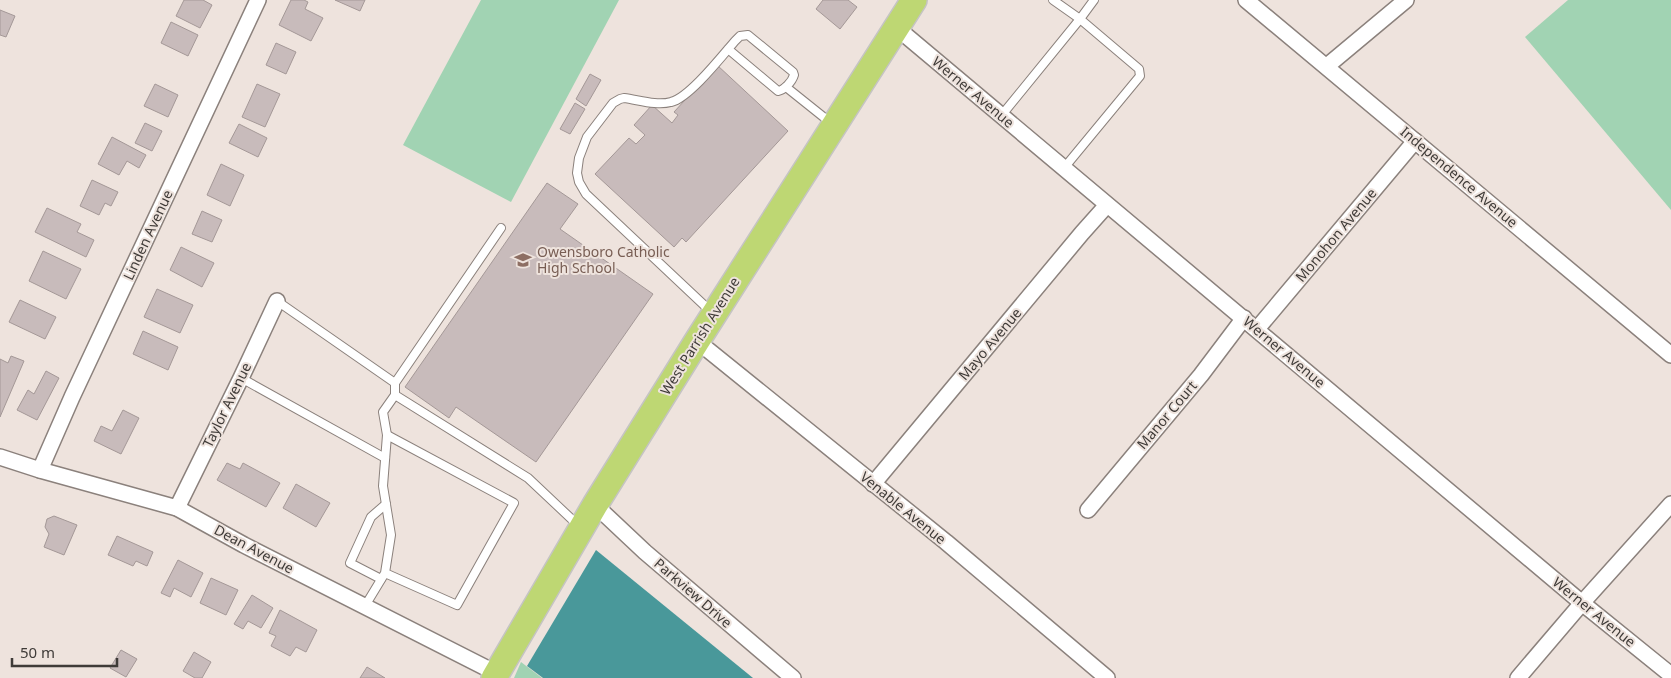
<svg xmlns="http://www.w3.org/2000/svg" width="1671" height="678" font-family="'Noto Sans',sans-serif">
<style>
.green{fill:#a1d3b3}
.water{fill:#49989a}
.building{fill:#c8bbbb;stroke:#a49897}
.lines{fill:none;stroke-linecap:round;stroke-linejoin:round}
.lane-casing{stroke:#8b817c;stroke-width:10}
.street-casing{stroke:#8b817c;stroke-width:18}
.primary-casing{stroke:#c5c4c3;stroke-width:28}
.lane{stroke:#fff;stroke-width:8}
.street{stroke:#fff;stroke-width:15}
.primary{stroke:#bed773;stroke-width:25}
.labels{text-anchor:middle;stroke-width:4;stroke-linejoin:round;paint-order:stroke}
.street-label{font-size:14px;fill:#3f3b38;stroke:#eee3dd}
.education-label{font-size:14px;fill:#785e54;stroke:#eee3dd;text-anchor:start}
</style>
<rect width="100%" height="100%" fill="#eee3dd"/>
<g class="green">
<path d="M481 0H619L511 202 403 145Z"/>
<path d="M1568 0H1671V210L1525 37Z"/>
<path d="M521 662 542 678H514Z"/>
</g>
<path class="water" d="M596 550 753 678H543L527 666Z"/>
<g class="building">
<path d="M184 0H203L212 5 200 28 176 16Z"/>
<path d="M291 0H304L308 2 305 9 323 18 311 41 279 25Z"/>
<path d="M335 0H365L360 11Z"/>
<path d="M823 0H848L857 7 840 29 816 9Z"/>
<path d="M0 10 15 16 6 37 0 35Z"/>
<path d="M171 22 198 35 188 56 161 43Z"/>
<path d="M276 43 296 52 286 74 266 65Z"/>
<path d="M717 65 788 131 686 242 682 238 674 247 595 174 629 138 636 144 645 135 634 125 652 105 672 123 678 115 674 112Z"/>
<path d="M590 74 601 80 586 106 576 99Z"/>
<path d="M155 84 178 95 168 117 144 106Z"/>
<path d="M257 84 280 94 265 127 242 117Z"/>
<path d="M575 103 585 109 570 134 560 129Z"/>
<path d="M145 123 162 131 152 151 135 143Z"/>
<path d="M239 124 267 138 258 157 229 143Z"/>
<path d="M112 137 146 155 139 168 127 161 119 175 98 164Z"/>
<path d="M221 164 244 175 230 206 207 195Z"/>
<path d="M92 180 118 192 111 206 105 203 99 215 80 206Z"/>
<path d="M547 183 578 204 560 229 653 294 536 462 456 407 449 418 405 387Z"/>
<path d="M47 208 81 224 77 232 94 240 86 257 35 232Z"/>
<path d="M202 211 222 220 212 242 192 234Z"/>
<path d="M181 247 214 263 202 287 170 270Z"/>
<path d="M43 251 81 269 66 299 29 281Z"/>
<path d="M157 289 193 305 180 333 144 317Z"/>
<path d="M20 300 56 317 45 339 9 322Z"/>
<path d="M143 331 178 347 168 370 133 354Z"/>
<path d="M11 356 24 361 0 417V359L8 363Z"/>
<path d="M46 371 59 378 37 420 17 410 28 390 34 394Z"/>
<path d="M123 410 139 418 121 454 94 441 101 426 112 431Z"/>
<path d="M227 463 240 469 243 463 280 483 266 507 217 480Z"/>
<path d="M296 484 330 503 316 527 283 508Z"/>
<path d="M54 516 77 525 64 555 44 547 49 534 45 527 47 519Z"/>
<path d="M117 536 153 552 147 566 136 561 133 566 108 555Z"/>
<path d="M178 560 203 573 191 597 174 588 170 597 161 593Z"/>
<path d="M211 578 238 590 226 615 200 603Z"/>
<path d="M252 595 273 608 261 628 248 621 243 629 234 624Z"/>
<path d="M280 610 317 630 306 652 296 647 290 656 271 646 276 636 269 633Z"/>
<path d="M121 650 137 659 126 677 110 668Z"/>
<path d="M194 652 211 662 202 678H195L183 671Z"/>
<path d="M367 667 385 678H360Z"/>
</g>
<g class="lines">
<g class="lane-casing">
<g id="lane">
<path d="M1053 0 1080 19 1094 0"/>
<path d="M786 87 831 123"/>
<path d="M1001 116 1080 19 1139 69 1140 76 1064 168"/>
<path d="M277 301 395 383"/>
<path d="M713 311 705 306 586 194 579 182 577 173 579 158 587 137 613 103 620 99 624 98C639 100 657 106 671 102 689 98 722 56 735 41L740 36 748 35 793 72 794 75C792 82 784 90 778 91L728 49"/>
<path d="M241 378 385 458"/>
<path d="M395 395V383L501 228"/>
<path d="M387 435 383 412 395 395 528 478 580 527"/>
<path d="M381 579 350 563 371 517 386 504"/>
<path d="M365 606 385 573 457 605 514 503 387 435 383 486 391 535 385 573"/>
</g>
</g>
<g class="street-casing">
<g id="street">
<path d="M1246 0 1671 355"/>
<path d="M897 28 1582 603 1671 675"/>
<path d="M1327 66 1406 0"/>
<path d="M1257 329 1415 141"/>
<path d="M697 341 946 542 1107 678"/>
<path d="M0 457 40 470 177 508 244 545 496 673"/>
<path d="M40 470 72 397 258 0"/>
<path d="M873 484 1082 233 1107 205"/>
<path d="M595 505 645 552 793 678"/>
<path d="M177 508 241 378 277 301"/>
<path d="M1088 510 1201 375 1244 318"/>
<path d="M1518 678 1582 603 1671 504"/>
</g>
</g>
<g class="primary-casing">
<path id="primary" d="M494 678 595 505 697 341 914 0"/>
</g>
<use href="#lane" class="lane"/>
<use href="#street" class="street"/>
<use href="#primary" class="primary"/>
</g>
<defs>
<g id="school-bare" transform="scale(1.35)"><path d="M0-5L7-2L0 1L-7-2ZM-4 1L0 2.5L4 1V4Q0 6-4 4Z" fill="#8d6e63" stroke="#eee3dd" stroke-width="2.5" paint-order="stroke"/></g>
</defs>
<g fill-rule="evenodd">
<use href="#school-bare" x="523" y="260"/>
</g>
<g class="labels">
<g class="street-label">
<text transform="translate(973 92) rotate(40)" y="5">Werner Avenue</text>
<text transform="translate(1459 177) rotate(40)" y="5">Independence Avenue</text>
<text transform="translate(148 235) rotate(-65)" y="5">Linden Avenue</text>
<text transform="translate(1336 235) rotate(-50)" y="5">Monohon Avenue</text>
<text transform="translate(700 336) rotate(-58)" y="5">West Parrish Avenue</text>
<text transform="translate(990 344) rotate(-50)" y="5">Mayo Avenue</text>
<text transform="translate(1284 352) rotate(40)" y="5">Werner Avenue</text>
<text transform="translate(227 405) rotate(-64)" y="5">Taylor Avenue</text>
<text transform="translate(1167 415) rotate(-50)" y="5">Manor Court</text>
<text transform="translate(903 508) rotate(39)" y="5">Venable Avenue</text>
<text transform="translate(254 549) rotate(28)" y="5">Dean Avenue</text>
<text transform="translate(693 593) rotate(41)" y="5">Parkview Drive</text>
<text transform="translate(1594 612) rotate(39)" y="5">Werner Avenue</text>
</g>
<g class="education-label">
<text x="537" y="257">Owensboro Catholic<tspan x="537" dy="16">High School</tspan></text>
</g>
</g>
<path d="M12 658v8h105v-8" fill="none" stroke="#3f3b38" stroke-width="2.5"/>
<text x="20" y="658" font-size="15" fill="#3f3b38" stroke="#eee3dd" stroke-width="4" paint-order="stroke">50 m</text>
</svg>
